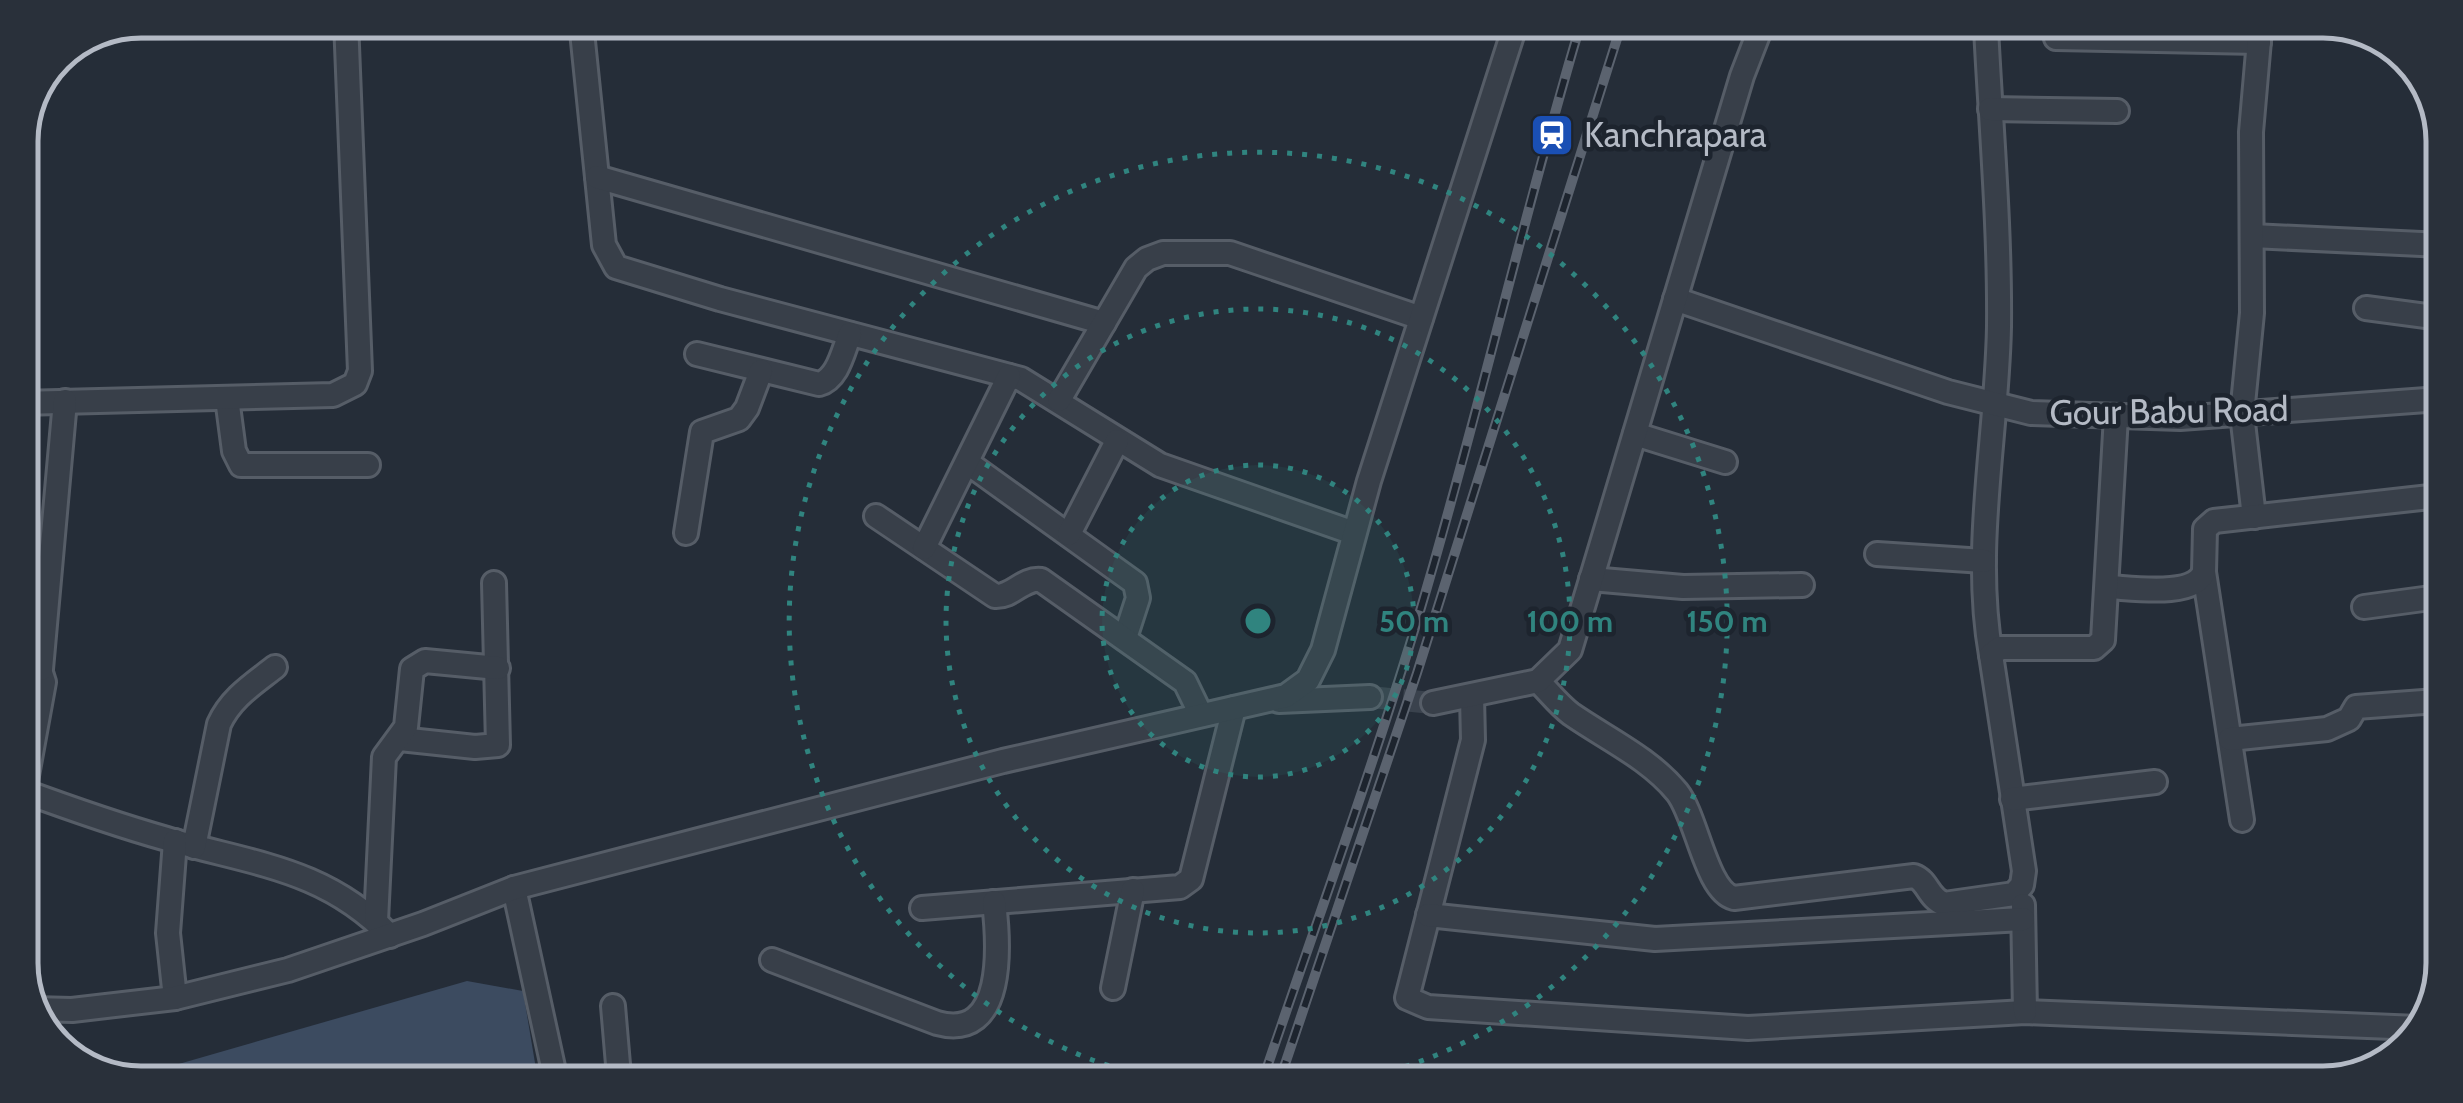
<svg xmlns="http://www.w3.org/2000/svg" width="2463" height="1103" font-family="Cabin,sans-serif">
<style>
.water{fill:#3c4b60}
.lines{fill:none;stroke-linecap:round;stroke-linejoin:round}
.minor-tunnel{stroke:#3a424d;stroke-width:22;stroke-dasharray:22 11;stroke-linecap:butt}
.minor-casing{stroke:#565d67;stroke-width:28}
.minor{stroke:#383f49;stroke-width:22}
.rail-casing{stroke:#5b636f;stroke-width:10}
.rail{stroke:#1d242e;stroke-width:6;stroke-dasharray:19;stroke-linecap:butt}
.ring{fill:none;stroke:#30847f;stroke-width:5;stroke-dasharray:5 10}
.labels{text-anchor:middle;stroke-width:9;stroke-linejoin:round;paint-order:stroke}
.poi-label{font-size:35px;fill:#b4bac5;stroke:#1d242e;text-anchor:start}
.street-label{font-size:35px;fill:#b4bac5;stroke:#1d242e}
.rim{fill:none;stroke:#b4bac5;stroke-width:5}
.centre{fill:#30847f;stroke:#1d242e;stroke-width:5}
.ring-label{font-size:30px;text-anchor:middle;font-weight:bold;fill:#30847f;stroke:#1d242e;stroke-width:9;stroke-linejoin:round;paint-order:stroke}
</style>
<rect width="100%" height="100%" fill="#252d38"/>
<path class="water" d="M467 981 523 991 537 1075 144 1074Z"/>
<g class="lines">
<path class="minor-tunnel" d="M1370 697 1433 703"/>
<g class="minor-casing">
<g id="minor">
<path d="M581 22 604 245 616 267 720 299 1021 379 1160 465 1354 533"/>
<path d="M122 27 346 24"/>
<path d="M1986 28C1991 127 2000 227 1999 327 1997 436 1972 547 1991 655"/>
<path d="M2056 38 2259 42"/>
<path d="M1990 109 2117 111"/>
<path d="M597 177 1104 323"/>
<path d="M2252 236 2442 245"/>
<path d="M1675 299 1948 392 2031 413 2180 418 2440 399"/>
<path d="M2366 308 2441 318"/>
<path d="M697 354 819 384C838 379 843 351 850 334"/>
<path d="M227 398 234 451 241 465H368"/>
<path d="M1059 400 1136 268 1147 259 1163 253H1230L1421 318"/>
<path d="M20 403 333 395 355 384 360 371 346 21"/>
<path d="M1635 434 1725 462"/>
<path d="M968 463 1135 583 1138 598 1125 638"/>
<path d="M876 516 995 596C1013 597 1022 578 1041 580L1185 682 1201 715"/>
<path d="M2254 517 2242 414 2252 313 2251 132 2260 29"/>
<path d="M686 533 702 432 739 419 747 408 761 371"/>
<path d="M1069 534 1117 441"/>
<path d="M924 548 1009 376"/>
<path d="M1877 554 1984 561"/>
<path d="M2204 572 2242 820"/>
<path d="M1591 579 1683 587 1802 585"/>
<path d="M2108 587C2132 588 2194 598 2204 572L2205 529 2214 521 2439 496"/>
<path d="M2364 607 2438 597"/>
<path d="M20 662C36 663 40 667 44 682L24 792"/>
<path d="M41 669 65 401"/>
<path d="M1538 681C1549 692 1559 705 1571 714 1607 739 1649 758 1677 792 1697 817 1706 891 1734 898L1914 876C1928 881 1928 898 1944 904L2014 894 2022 885 2024 871 1991 655 2000 648H2094L2103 640 2116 416"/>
<path d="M1472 697 1473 740 1407 998 1428 1007 1748 1028 2025 1012 2418 1028"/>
<path d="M1279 701 1370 697"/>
<path d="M1433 703 1538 681 1570 650 1742 76 1761 27"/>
<path d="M400 739 475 747 498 745 494 583"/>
<path d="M2230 739 2327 729 2349 719 2356 707 2437 701"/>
<path d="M20 790C69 808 117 825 167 839 252 864 325 868 390 936"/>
<path d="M2012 799 2155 782"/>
<path d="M194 847 219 724C231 698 252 685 275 667"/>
<path d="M514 888 555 1076"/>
<path d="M2023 905 2025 1012"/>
<path d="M922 908 1180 887 1191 879 1234 708"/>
<path d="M1428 915 1655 939 2023 919"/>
<path d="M376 921 384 757 406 727 412 669 425 661 498 668"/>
<path d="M772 960 937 1023C1006 1042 999 944 994 902"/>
<path d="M1113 988 1133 890"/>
<path d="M175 998 168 933 175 841"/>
<path d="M613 1006 619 1076"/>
<path d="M33 1009 72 1010 175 998 288 970 423 924 514 888 1003 761 1286 696 1308 680 1323 650 1369 481 1515 26"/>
</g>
</g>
<use href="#minor" class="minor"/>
<g class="rail-casing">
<g id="rail">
<path d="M1263 1079C1316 923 1373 768 1420 611 1478 417 1522 220 1580 26"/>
<path d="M1280 1079 1417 673 1621 26"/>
</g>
</g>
<use href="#rail" class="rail"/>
</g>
<circle cx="1258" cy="621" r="156" fill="#30847f" fill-opacity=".12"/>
<g class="ring">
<circle cx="1258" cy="621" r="156"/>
<circle cx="1258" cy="621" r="312"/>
<path d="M1152 1078A469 469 0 1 1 1360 1079"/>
</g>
<defs>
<g id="station-square" transform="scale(2.25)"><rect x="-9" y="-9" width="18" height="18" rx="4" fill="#1a4fb4" stroke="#1d242e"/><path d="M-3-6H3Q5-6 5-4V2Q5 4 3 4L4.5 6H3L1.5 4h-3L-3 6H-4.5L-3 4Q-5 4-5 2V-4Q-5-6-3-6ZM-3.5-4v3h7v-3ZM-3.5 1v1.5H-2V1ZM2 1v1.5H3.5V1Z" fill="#fff"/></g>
</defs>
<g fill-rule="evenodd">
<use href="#station-square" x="1552" y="135"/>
</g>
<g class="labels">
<g class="poi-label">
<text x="1584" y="147">Kanchrapara</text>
</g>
<g class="street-label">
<text transform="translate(2169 411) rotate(-1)" y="12">Gour Babu Road</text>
</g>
</g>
<path d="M0 0H2463V1103H0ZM141 38H2323A103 103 0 0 1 2426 141V963A103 103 0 0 1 2323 1066H141A103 103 0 0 1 38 963V141A103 103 0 0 1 141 38Z" fill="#29303a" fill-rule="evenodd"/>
<path class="rim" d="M141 38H2323A103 103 0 0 1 2426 141V963A103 103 0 0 1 2323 1066H141A103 103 0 0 1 38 963V141A103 103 0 0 1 141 38Z"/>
<circle cx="1258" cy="621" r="15" class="centre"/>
<g class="ring-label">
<text x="1414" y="632">50 m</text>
<text x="1570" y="632">100 m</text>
<text x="1727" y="632">150 m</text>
</g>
</svg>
